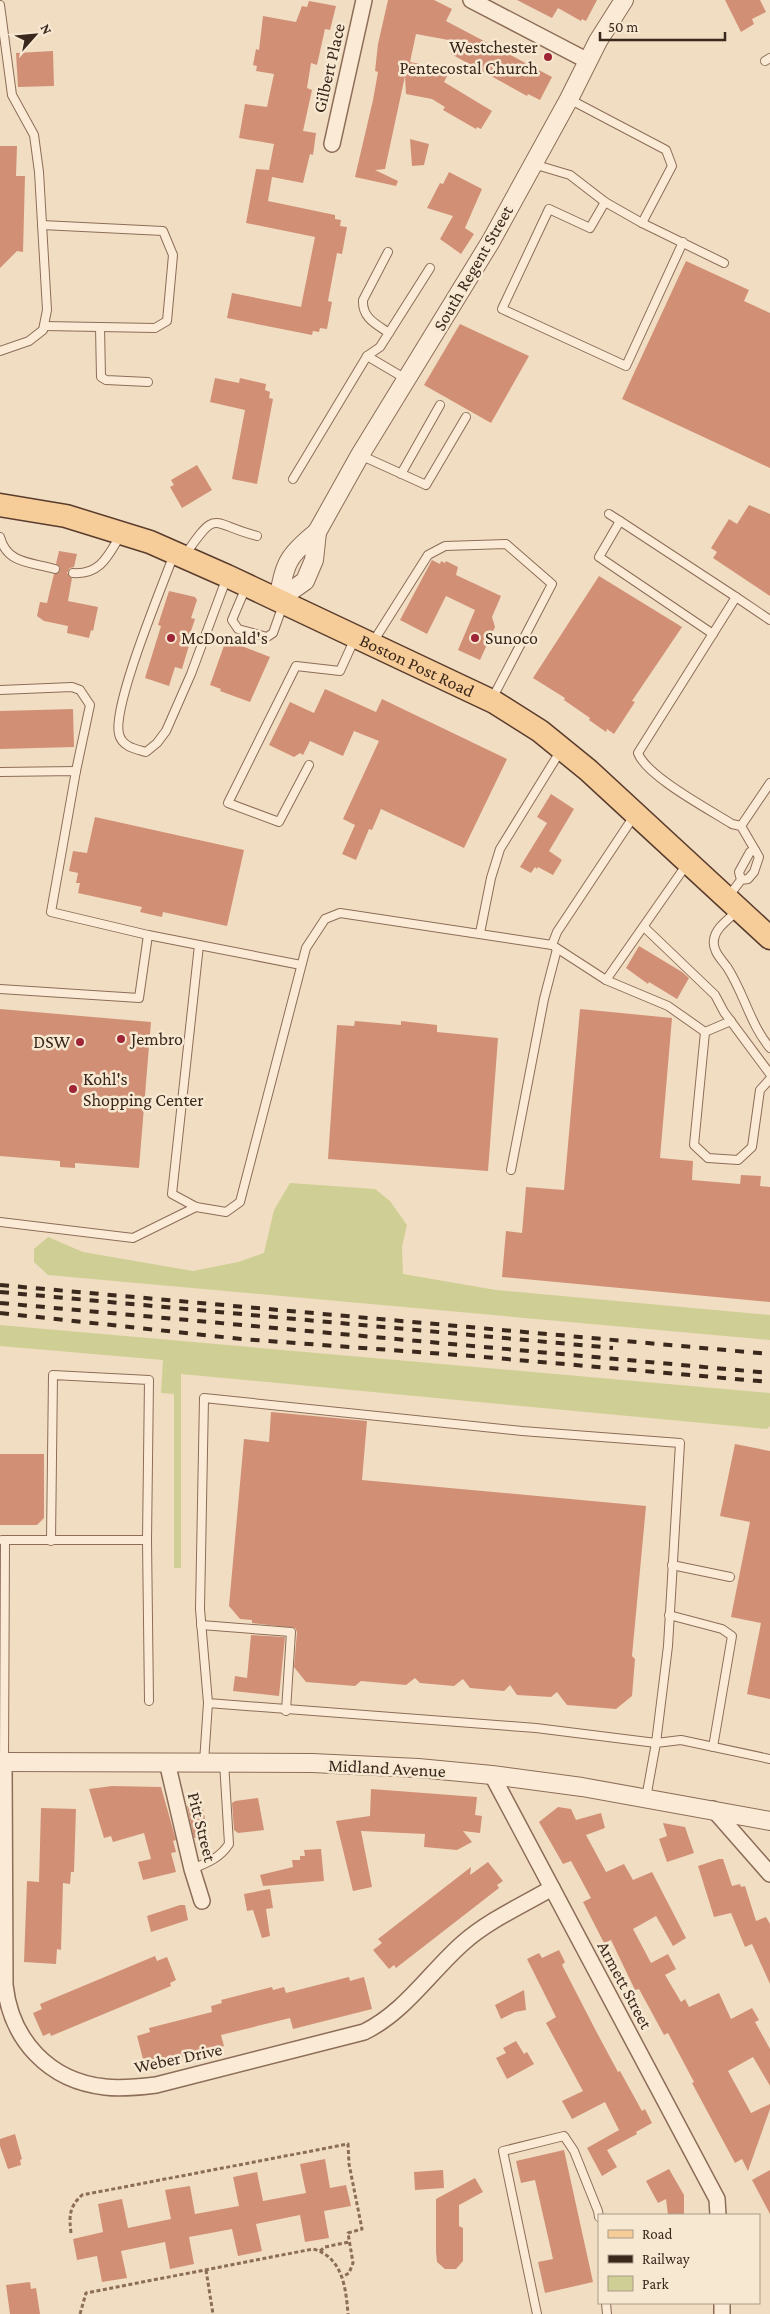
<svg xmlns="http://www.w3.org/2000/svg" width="770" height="2314" font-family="'Crimson Pro',serif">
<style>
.green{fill:#cfcf95}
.building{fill:#d19076}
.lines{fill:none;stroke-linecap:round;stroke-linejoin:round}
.service-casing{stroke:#8c6d58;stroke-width:10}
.minor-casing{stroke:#8c6d58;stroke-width:18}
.tertiary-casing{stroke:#8c6d58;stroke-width:20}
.primary-casing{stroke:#593c2d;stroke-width:25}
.path{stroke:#8c6d58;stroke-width:3;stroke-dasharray:4 2.5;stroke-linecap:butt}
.service{stroke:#fbebd6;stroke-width:8}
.minor{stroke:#fbebd6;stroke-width:15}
.tertiary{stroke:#fbebd6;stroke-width:18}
.primary{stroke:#f6cc98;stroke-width:22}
.rail{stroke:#3b281d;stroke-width:4;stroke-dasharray:9 9;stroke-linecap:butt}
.poi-dot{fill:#9e2535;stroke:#f7e8d2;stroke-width:2}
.labels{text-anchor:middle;stroke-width:5;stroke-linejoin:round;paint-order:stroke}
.poi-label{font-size:18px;fill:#3b281d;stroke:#f7e8d2;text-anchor:start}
.street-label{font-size:18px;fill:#3b281d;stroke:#f7e8d2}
</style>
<rect width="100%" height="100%" fill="#f1ddc2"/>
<g class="green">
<path d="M290 1183 375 1189 390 1201 407 1225 402 1247 403 1274 496 1290 770 1315V1340L48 1275 34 1262V1249L48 1237 83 1252 193 1271 238 1262 264 1253 274 1210Z"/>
<path d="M0 1325 770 1393V1426L767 1429 181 1374V1568H174V1394L161 1393 163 1360 0 1346Z"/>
</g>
<g class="building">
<path d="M388 0H434L452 9 446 21 552 77 540 100 528 94 527 96 451 54 454 41 416 34 410 62 450 70 444 82 492 111 481 129 477 127 476 129 443 110 445 107 432 99 406 94 405 76 385 169 375 170 398 181 396 186 355 177 373 100 378 72 375 71 378 44Z"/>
<path d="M517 0H597L586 21 582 19 581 21 558 8 552 18Z"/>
<path d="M725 0H760L766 12 752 19 754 24 741 32Z"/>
<path d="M309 1 336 6 330 30 325 29 317 65 311 63 307 88 312 90 303 131 316 133 313 155 310 154 303 183 272 177 268 201 335 215V219L341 220 340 226 347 227 342 254 337 253 328 301 332 302 327 329 320 328 319 332 313 331 312 335 227 318 232 293 301 307 315 237 246 223 256 169 269 170 274 144 239 138 245 104 267 107 274 74 256 71 257 66 253 65 256 49 259 50 263 16 296 22 302 6 307 7Z"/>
<path d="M53 51 54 86 18 87 16 53Z"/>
<path d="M410 139 429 144 424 165 412 166Z"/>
<path d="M0 146H17L16 176H25L23 252 17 251 0 268Z"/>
<path d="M449 172 482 189 465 228 474 234 461 254 440 239 453 216 427 208 440 183 443 184Z"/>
<path d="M686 261 749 290 744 301 770 313V468L622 399Z"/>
<path d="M460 324 529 356 491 423 424 385Z"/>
<path d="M215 378 239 383 240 378 266 384 265 390 270 392 269 398 273 399 257 484 232 479 245 410 210 402Z"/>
<path d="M197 465 212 490 182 508 170 487 174 485 171 480Z"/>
<path d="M749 505 770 514V596L713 558 717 552 711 548 729 519 737 524Z"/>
<path d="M59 551 77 554 74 567 70 568 67 573 72 578 68 601 98 607 93 631 91 630 89 638 67 633 68 626 44 621 37 616 40 602 47 603 54 574 60 571V567L56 564Z"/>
<path d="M432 560 440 564 441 561 445 563 446 561 458 567 456 575 501 596 492 617 495 627 480 660 458 650 475 610 446 596 427 634 400 620Z"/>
<path d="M599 576 682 627 632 701 635 702 614 734 607 729 606 732 589 720 590 718 564 700 565 698 533 678Z"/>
<path d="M169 591 195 597 197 600 191 618 195 619 191 631 193 632 182 669 175 667 169 686 145 678 161 626 158 625Z"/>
<path d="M226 640 270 657 250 702 220 691 221 689 210 685Z"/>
<path d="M325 689 376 712 382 699 507 759 464 848 381 809 372 830 369 829 356 860 342 854 355 825 343 819 379 741 354 731 343 756 310 741 303 755 300 753 294 757 269 745 290 702 314 713Z"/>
<path d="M73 709 74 747 0 749V711Z"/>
<path d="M551 794 574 809 549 851 562 860 553 875 538 867 537 869 535 867 531 873 520 867 547 823 537 817Z"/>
<path d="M95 817 244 850 227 926 163 912 162 917 140 912 142 907 78 893 80 883H76L78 873 69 871 73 851 87 853Z"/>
<path d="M639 946 682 972 689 978 677 999 649 982 648 984 626 968Z"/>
<path d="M0 1009 151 1022 139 1168 75 1163V1168L60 1167V1161L0 1156Z"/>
<path d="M580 1009 672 1018 660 1158 693 1161 692 1180 740 1184 741 1175 761 1176 760 1186 770 1187V1302L502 1277 506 1231 522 1233 526 1187 564 1190Z"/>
<path d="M355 1021 401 1025V1021L437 1025V1032L498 1038 488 1171 328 1159 337 1025 354 1026Z"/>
<path d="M271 1412 367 1421 362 1480 646 1506 632 1656 635 1659 632 1696 616 1709 567 1705 557 1692 551 1697 517 1695 510 1685 504 1691 470 1688 463 1679 454 1686 420 1683 415 1678 406 1685 361 1681 355 1686 306 1682 294 1667 297 1632 295 1628 252 1623V1620L240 1619 229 1606 244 1439 269 1442Z"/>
<path d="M735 1444 770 1451V1699L747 1694 761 1623 731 1617 750 1522 720 1516Z"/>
<path d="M0 1454H44V1518L37 1525H0Z"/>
<path d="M251 1635 285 1637 279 1696 233 1691 235 1676 247 1678Z"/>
<path d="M112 1786 161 1787 176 1840 173 1841 176 1852 171 1853 176 1872 143 1880 138 1862 151 1859 144 1833 113 1842 111 1836 104 1838 89 1789Z"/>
<path d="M371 1789 477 1797 475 1815 482 1816 480 1833 463 1831 472 1842 457 1850 424 1847 425 1834 361 1831 372 1887 353 1891 336 1821 370 1816Z"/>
<path d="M258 1798 264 1830 238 1833 234 1830 232 1803 235 1801Z"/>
<path d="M202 1803 208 1835 194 1838 187 1806Z"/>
<path d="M558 1807 571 1809 576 1820 601 1813 605 1828 586 1835 606 1872 624 1864 633 1880 652 1872 686 1938 673 1946 656 1916 633 1929 651 1963 668 1954 676 1969 665 1975 681 2002 685 1999 689 2007 719 1993 731 2019 752 2008 759 2020 755 2022 770 2049V2086L753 2057 728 2071 751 2113 770 2104V2109L748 2171 742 2159 735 2163 692 2083 694 2082 668 2033 664 2035 639 1989 635 1990 611 1940 604 1943 583 1902 591 1898 571 1861 563 1864 539 1822Z"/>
<path d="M41 1808 76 1809 74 1872H71L70 1884 63 1883 61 1950 57 1949 56 1964 24 1962 27 1881 39 1882Z"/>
<path d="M663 1823 685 1827 694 1853 667 1862 659 1839 667 1836Z"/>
<path d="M321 1849 324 1881 263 1886 260 1875 293 1867 292 1860H300V1856H305L304 1850Z"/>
<path d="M719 1859H723L732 1886 740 1884 741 1887 745 1886 756 1921 766 1917 770 1924V1984L752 1944 745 1947 731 1913 714 1917 698 1866Z"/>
<path d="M488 1862 503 1881 497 1885 499 1888 396 1968 394 1965 389 1969 373 1950 382 1943 378 1939 471 1867 470 1875Z"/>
<path d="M270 1889 273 1908 266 1909 270 1936 262 1938 253 1910 247 1911 244 1894Z"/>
<path d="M180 1905H185L188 1920 151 1932 147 1916Z"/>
<path d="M559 1950 565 1962 562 1965 596 2031 618 2072 620 2071 642 2111 645 2109 652 2123 636 2132 637 2134 607 2150 617 2167 602 2176 587 2148 619 2130 605 2102 572 2119 562 2101 583 2091 546 2023 556 2017 527 1959 539 1953 542 1958Z"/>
<path d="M155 1956 157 1961 167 1957 176 1980 170 1983 171 1986 51 2036 50 2033 43 2036 33 2013 42 2009 40 2004Z"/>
<path d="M349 1977 350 1981 364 1977 372 2009 293 2029 290 2018 221 2035 224 2046 145 2067 137 2036 150 2032 149 2028 212 2012 211 2006 222 2003 221 2000 272 1987 273 1990 284 1987 286 1993Z"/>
<path d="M524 1990 526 2010 515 2012 501 2019 495 2005Z"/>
<path d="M516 2041 524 2054 527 2052 534 2064 507 2079 496 2058 506 2053 503 2048Z"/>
<path d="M15 2134 22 2159 20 2160 21 2165 8 2169 0 2146V2139Z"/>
<path d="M564 2150 593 2282 545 2293 538 2262 553 2259 535 2180 521 2183 516 2161Z"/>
<path d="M325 2159 330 2188 346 2185 351 2206 324 2211 329 2238 305 2242 300 2215 256 2224 262 2251 238 2256 232 2229 189 2237 194 2264 170 2269 165 2242 121 2251 127 2278 102 2282 97 2256 77 2260 73 2239 103 2232 98 2204 122 2199 128 2228 171 2219 165 2190 190 2186 195 2214 239 2206 233 2177 257 2172 263 2201 306 2193 300 2164Z"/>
<path d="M669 2169 684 2195V2215H668L666 2199 658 2203 646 2181Z"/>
<path d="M443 2170 444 2188 415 2190 414 2172Z"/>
<path d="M770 2170V2214L752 2180Z"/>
<path d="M475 2178 483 2192 459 2205V2226L463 2228V2261L456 2269H445L437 2262 436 2252V2199Z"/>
<path d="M30 2282 31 2289 36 2288 40 2314H10L6 2285Z"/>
</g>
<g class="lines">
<g class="service-casing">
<g id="service">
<path d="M0 5 12 95 34 135 39 172 47 310 43 330 29 341 0 351"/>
<path d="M765 61 770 58"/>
<path d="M569 99 666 150 672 166 642 223 605 202 590 228 549 209 502 309 626 366 683 242"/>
<path d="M533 164 570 175 605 202"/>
<path d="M642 223 724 263"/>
<path d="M42 225 163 231 173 255 167 321 155 328 44 326"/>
<path d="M388 252 363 300C362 318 376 324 389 333"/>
<path d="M100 327 101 377 106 380 148 382"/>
<path d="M367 356 406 379"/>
<path d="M360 455 426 485 466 417"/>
<path d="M401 474 440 405"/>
<path d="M293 479 367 356 380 347 430 268"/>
<path d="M609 514 620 521"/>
<path d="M0 537C7 564 31 562 55 569"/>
<path d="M174 554C162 587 112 706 119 734 122 747 136 749 146 752L157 743 166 731 191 674 227 577"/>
<path d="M185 555C218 507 210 524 257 536"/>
<path d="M73 573C100 575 108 556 120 536"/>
<path d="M246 587 232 620 238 629 267 637 273 633 283 605"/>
<path d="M713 634 599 557 620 521 736 597"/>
<path d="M373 642 428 555 445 546 506 544 552 584 492 699"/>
<path d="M0 690 72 687 80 690 90 705 76 771"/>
<path d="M309 765 279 822 228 803 296 666 340 671 355 638"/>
<path d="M0 772 76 771 51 912 148 935 139 998 0 989"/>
<path d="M741 826 770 783"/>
<path d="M755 850 741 826 732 824C710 810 646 776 638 753L736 597 770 620"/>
<path d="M728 897 741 880 748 879 754 872 759 857 755 850 750 852 739 872 741 880"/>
<path d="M737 911C729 919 715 928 714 940 712 950 721 959 727 967 744 993 750 1024 770 1048"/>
<path d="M644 927 715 995 724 1012 770 1074"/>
<path d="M480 933 491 878 500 849 561 750"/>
<path d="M148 935 199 945 172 1194 196 1207 226 1212 240 1202 306 948 325 919 340 913 552 945 557 932 634 816"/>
<path d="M199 945 301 965"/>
<path d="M555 947 606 980 668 1006 705 1032"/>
<path d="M606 980 687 864"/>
<path d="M705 1032 694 1145 708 1158 738 1160 752 1147 760 1090 770 1079"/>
<path d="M705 1032 731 1021"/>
<path d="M511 1170 544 999 557 949"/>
<path d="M0 1222 133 1238 196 1207"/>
<path d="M2 1540H147"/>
<path d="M51 1541 53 1375 149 1380 147 1540 149 1701"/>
<path d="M672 1565 730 1577"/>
<path d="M669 1615 722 1629 732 1636 713 1747"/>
<path d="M201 1625 291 1632 286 1711"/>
<path d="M4 1762 5 1540"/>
<path d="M204 1762 208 1703 200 1609 204 1398 522 1431 680 1443 668 1646 656 1743 536 1728 208 1703"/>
<path d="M646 1798 656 1743 681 1740 770 1759"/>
<path d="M192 1869C207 1863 220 1858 229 1844L224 1762"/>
<path d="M606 2303 607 2314"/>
<path d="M537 2314 503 2151 564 2136 574 2151 598 2211 599 2217"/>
</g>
</g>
<g class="minor-casing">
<g id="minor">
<path d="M471 0 588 61"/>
<path d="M332 144 364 0"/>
<path d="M4 1762 5 1985C11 2040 49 2081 105 2087 122 2089 139 2087 156 2085L364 2032C405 2012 430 1972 463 1943 489 1920 523 1905 552 1888"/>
<path d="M167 1762 192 1869 202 1901"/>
<path d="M492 1775 717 2199 718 2215"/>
<path d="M713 1809 770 1874"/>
<path d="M722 2303V2314"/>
</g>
</g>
<g class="tertiary-casing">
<g id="tertiary">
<path d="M317 532 360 455 491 241 569 99 598 41 624 0"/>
<path d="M317 532 314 560 305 581 278 600C285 563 287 556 317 532Z"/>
<path d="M0 1762 312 1763 418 1768 492 1775 582 1787 770 1821"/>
</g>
</g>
<g class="primary-casing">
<g id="primary">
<path id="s1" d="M0 505 66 516 150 542 227 576 494 702 540 731 588 770 770 938"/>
</g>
</g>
<g class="path">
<path d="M71 2233C69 2216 69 2207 82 2195L348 2144 349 2164 362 2229 348 2233 353 2263 349 2273 342 2277"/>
<path d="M320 2251 325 2247 349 2242"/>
<path d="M206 2270 213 2314"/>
<path d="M80 2314 86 2293 313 2249C343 2257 346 2289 348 2314"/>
</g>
<use href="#service" class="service"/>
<use href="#minor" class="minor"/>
<use href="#tertiary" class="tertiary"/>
<use href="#primary" class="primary"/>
<g class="rail">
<path d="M0 1285 770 1354"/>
<path d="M0 1292 613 1348"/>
<path d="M0 1303 770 1373"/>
<path d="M0 1313 241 1339 472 1356 770 1382"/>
</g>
</g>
<g class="poi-dot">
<circle cx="548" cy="57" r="5"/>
<circle cx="171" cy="638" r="5"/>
<circle cx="475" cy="638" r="5"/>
<circle cx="121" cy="1039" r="5"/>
<circle cx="80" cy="1042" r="5"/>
<circle cx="73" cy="1089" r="5"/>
</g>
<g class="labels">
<g class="poi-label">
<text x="538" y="53" text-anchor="end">Westchester<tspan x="538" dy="21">Pentecostal Church</tspan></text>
<text x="181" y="644">McDonald's</text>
<text x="485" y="644">Sunoco</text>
<text x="131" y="1045">Jembro</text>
<text x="70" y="1048" text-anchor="end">DSW</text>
<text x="83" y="1085">Kohl's<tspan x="83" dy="21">Shopping Center</tspan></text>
</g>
<g class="street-label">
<text transform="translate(329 68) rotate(-77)" y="6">Gilbert Place</text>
<text transform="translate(473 268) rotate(-60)" y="6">South Regent Street</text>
<text dy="6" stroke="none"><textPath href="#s1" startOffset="449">Boston Post Road</textPath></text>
<text transform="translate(387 1768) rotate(3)" y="6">Midland Avenue</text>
<text transform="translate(202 1827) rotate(76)" y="6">Pitt Street</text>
<text transform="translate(625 1985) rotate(62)" y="6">Armett Street</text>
<text transform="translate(178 2058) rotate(-12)" y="6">Weber Drive</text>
</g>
</g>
<rect x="598" y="2214" width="162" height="90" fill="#f7e8d2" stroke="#ac9b8a"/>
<rect x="608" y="2230" width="25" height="8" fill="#f6cc98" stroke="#ac9b8a"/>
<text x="642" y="2239" font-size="15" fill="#3b281d">Road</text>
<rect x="608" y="2255" width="25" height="8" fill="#3b281d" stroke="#ac9b8a"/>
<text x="642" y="2264" font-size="15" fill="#3b281d">Railway</text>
<rect x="608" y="2276" width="25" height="15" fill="#cfcf95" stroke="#ac9b8a"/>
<text x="642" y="2289" font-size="15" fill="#3b281d">Park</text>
<g transform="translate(35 35) rotate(63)" stroke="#f7e8d2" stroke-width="4" paint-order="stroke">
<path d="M0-4L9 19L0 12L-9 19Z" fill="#3b281d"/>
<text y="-8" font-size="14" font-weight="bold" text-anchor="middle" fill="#3b281d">N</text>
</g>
<path d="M600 32v8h125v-8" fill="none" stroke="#3b281d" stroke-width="2.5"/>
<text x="608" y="32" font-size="15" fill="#3b281d" stroke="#f7e8d2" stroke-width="4" paint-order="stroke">50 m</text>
</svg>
